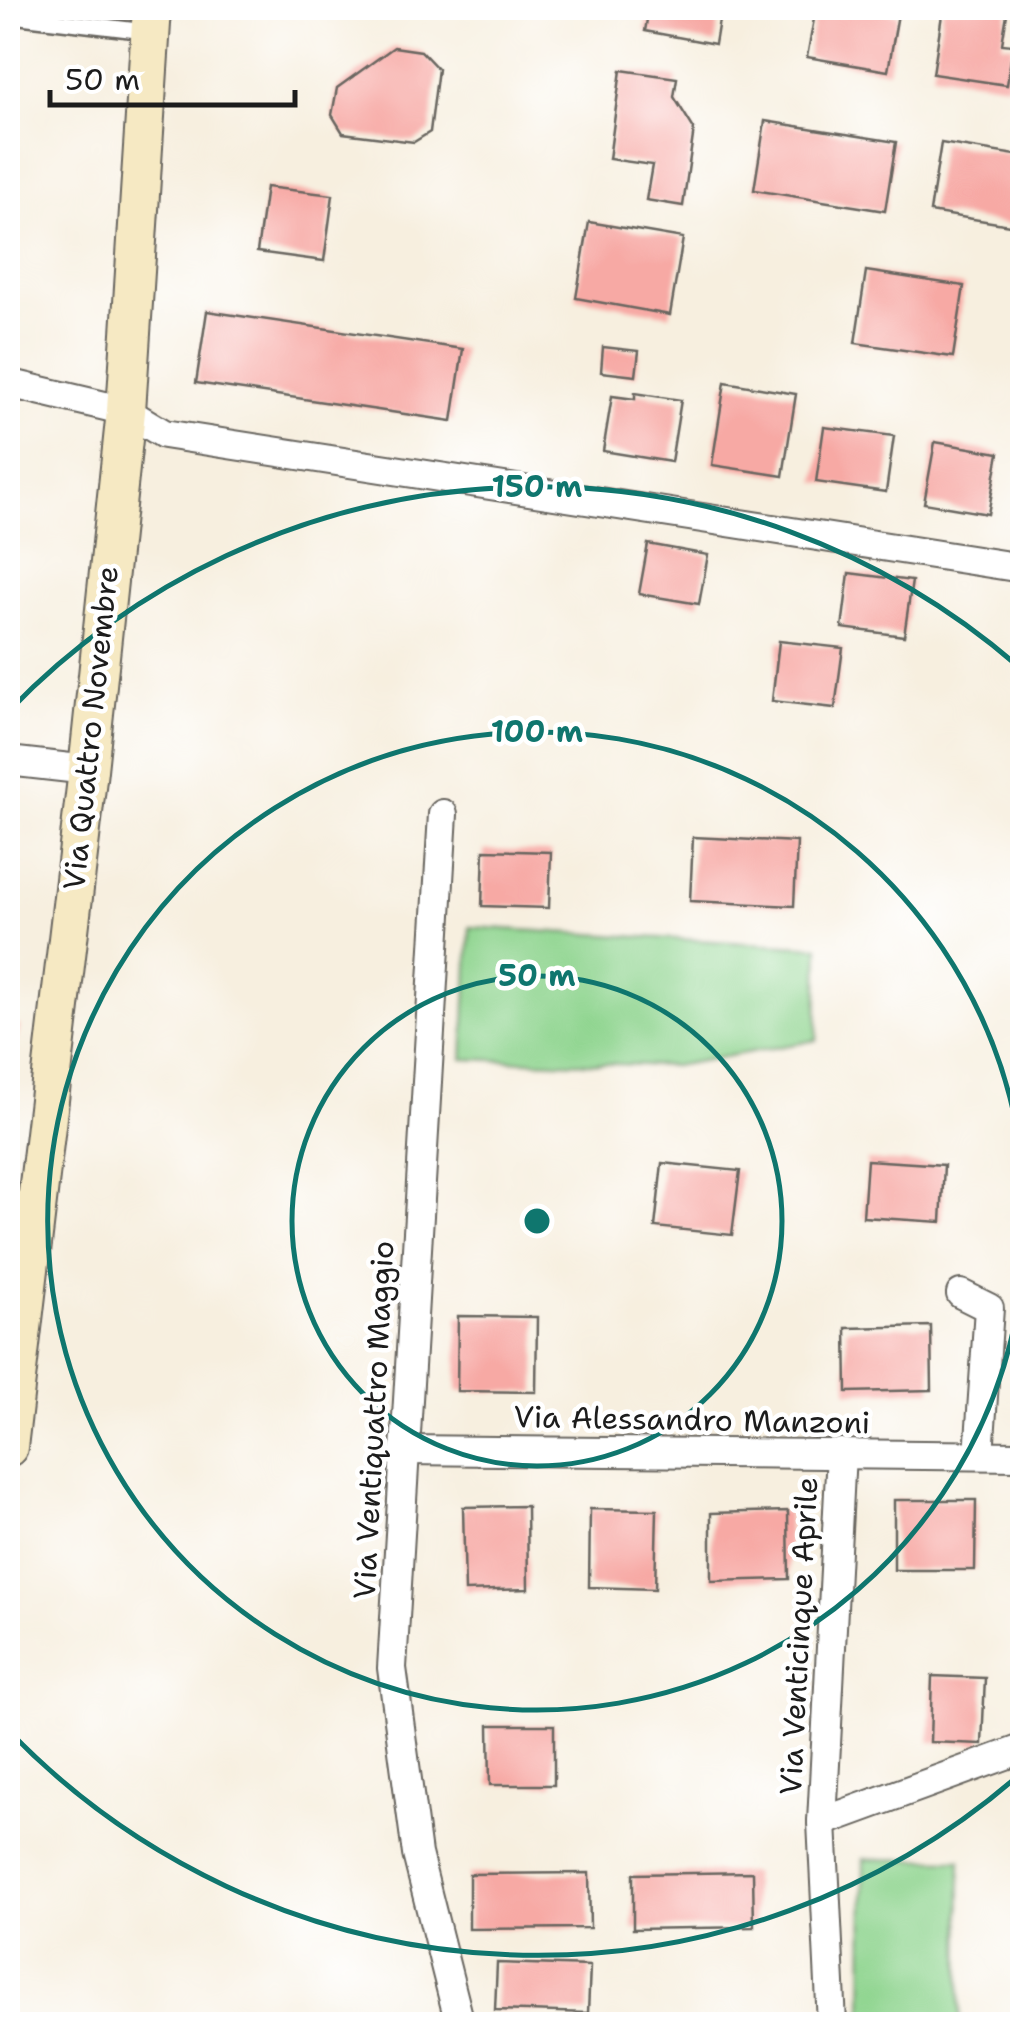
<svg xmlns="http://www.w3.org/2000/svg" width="1030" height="2032" font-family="'Shantell Sans',sans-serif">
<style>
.green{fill:#8ed48e;stroke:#557855;stroke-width:2.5}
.building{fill:#f7a9a4}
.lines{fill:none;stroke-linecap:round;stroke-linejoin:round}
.lane-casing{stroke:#696660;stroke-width:19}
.street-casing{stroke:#696660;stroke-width:32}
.secondary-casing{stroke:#696660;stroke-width:42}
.lane{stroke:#fff;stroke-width:14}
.street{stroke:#fff;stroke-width:28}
.secondary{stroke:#f6e9c3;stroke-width:38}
.ring{fill:none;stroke:#0f766e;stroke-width:5}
.labels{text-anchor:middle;stroke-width:9;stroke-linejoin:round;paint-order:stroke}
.street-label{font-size:30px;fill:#1c1c1c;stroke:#fff}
.centre{fill:#0f766e;stroke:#fff;stroke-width:5}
.ring-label{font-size:30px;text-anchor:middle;font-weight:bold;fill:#0f766e;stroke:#fff;stroke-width:9;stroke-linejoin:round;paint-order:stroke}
</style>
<rect width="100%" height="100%" fill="#fff"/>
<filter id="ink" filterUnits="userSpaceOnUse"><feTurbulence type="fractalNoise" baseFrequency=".01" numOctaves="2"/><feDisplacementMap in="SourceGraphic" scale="20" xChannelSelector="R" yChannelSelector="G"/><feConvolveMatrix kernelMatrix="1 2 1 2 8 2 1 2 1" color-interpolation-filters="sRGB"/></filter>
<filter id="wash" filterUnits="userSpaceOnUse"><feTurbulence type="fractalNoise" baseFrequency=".0048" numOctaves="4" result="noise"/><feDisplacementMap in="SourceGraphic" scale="40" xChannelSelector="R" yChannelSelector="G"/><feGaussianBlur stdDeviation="2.25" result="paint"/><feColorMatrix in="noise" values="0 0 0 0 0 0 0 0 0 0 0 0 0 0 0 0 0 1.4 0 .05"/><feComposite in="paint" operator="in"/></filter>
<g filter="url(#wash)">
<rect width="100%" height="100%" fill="#f7efdf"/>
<g class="green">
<path d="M470 927 819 947 817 1040 674 1066 463 1059Z"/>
<path d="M864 1859 961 1860 960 2024H863Z"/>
</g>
<g id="blocks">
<g class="building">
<path d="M649 8H721L715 44 645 31Z"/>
<path d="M816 8H861L898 14 888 71 807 57Z"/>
<path d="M943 8H1008L1002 44 1013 45 1007 85 933 74Z"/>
<path d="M394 47 421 51 438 69 430 132 414 142 343 133 332 115 337 88Z"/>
<path d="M621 70 677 78 674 97 694 129 683 206 646 200 652 165 609 159Z"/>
<path d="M765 121 896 142 885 211 754 190Z"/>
<path d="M941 143 1022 156V227L930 212Z"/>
<path d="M266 187 333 195 324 261 257 252Z"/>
<path d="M589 222 683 238 670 315 576 298Z"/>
<path d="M866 271 964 286 953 357 855 343Z"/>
<path d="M207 311 463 349 452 421 196 383Z"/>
<path d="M603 347 639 351 636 376 601 372Z"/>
<path d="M725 382 796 394 783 476 712 465Z"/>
<path d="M635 393 681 400 671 462 603 451 612 396 635 399Z"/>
<path d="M824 427 894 436 886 492 816 482Z"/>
<path d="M935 442 999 453 988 514 924 503Z"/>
<path d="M648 544 708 555 699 604 639 594Z"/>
<path d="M849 573 912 581 904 636 842 628Z"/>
<path d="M779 641 843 648 835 708 772 701Z"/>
<path d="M693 837 797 842 794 906 690 901Z"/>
<path d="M484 850 551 852 549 908 482 906Z"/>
<path d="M8 1022 20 1026 9 1072H8Z"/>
<path d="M867 1160 944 1165 941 1222 863 1217Z"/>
<path d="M662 1163 740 1171 732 1235 655 1227Z"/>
<path d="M458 1316 537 1317 536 1392 457 1391Z"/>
<path d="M931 1326 932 1390 847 1392 846 1328Z"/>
<path d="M894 1500H976L975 1570H894Z"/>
<path d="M527 1506 528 1589 465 1591 463 1507Z"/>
<path d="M590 1509 657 1510 655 1589 589 1587Z"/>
<path d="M788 1511 789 1579 711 1581V1513Z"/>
<path d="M932 1676 985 1678 982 1744 930 1742Z"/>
<path d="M489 1725H554V1785H490Z"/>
<path d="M753 1872 754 1927 633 1929V1874Z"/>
<path d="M589 1873 590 1928 469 1929V1874Z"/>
<path d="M497 1963 590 1966 588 2013 495 2010Z"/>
</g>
</g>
</g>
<g filter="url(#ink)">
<use href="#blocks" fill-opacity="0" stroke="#696660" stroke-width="2.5"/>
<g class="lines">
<g class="lane-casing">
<path id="lane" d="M8 15 150 32"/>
</g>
<g class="street-casing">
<g id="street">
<path d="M8 383 126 411 164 434 1022 568"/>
<path d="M8 761 88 770"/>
<path d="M443 814 392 1668 417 1854 460 2024"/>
<path d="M961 1294 989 1308 979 1455"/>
<path d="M404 1450 1022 1456"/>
<path d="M822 1822 1022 1749"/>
<path d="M832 2024 822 1822 841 1453"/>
</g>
</g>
<g class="secondary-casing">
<path id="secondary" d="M8 1447 88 770 126 411 152 8"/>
</g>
<use href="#lane" class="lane"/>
<use href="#street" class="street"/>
<use href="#secondary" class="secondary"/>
</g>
</g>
<g class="ring">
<circle cx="537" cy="1221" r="245"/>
<path d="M1022 1281A489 489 0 1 1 1022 1161"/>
<path d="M1019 1775A734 734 0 0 1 9 1731M9 711A734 734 0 0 1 1019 667"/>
</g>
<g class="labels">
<g class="street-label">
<text transform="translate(91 728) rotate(-84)" y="10">Via Quattro Novembre</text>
<text transform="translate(374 1420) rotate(-87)" y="10">Via Ventiquattro Maggio</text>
<text transform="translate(692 1420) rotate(1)" y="10">Via Alessandro Manzoni</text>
<text transform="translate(799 1636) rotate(-87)" y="10">Via Venticinque Aprile</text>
</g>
</g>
<circle cx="537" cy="1221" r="15" class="centre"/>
<g class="ring-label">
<text x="537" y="497">150 m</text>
<text x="537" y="742">100 m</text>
<text x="537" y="986">50 m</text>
</g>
<rect width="1030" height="2032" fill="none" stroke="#fff" stroke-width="40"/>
<path d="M50 90v15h245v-15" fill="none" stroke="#1c1c1c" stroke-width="5"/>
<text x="65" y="90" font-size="30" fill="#1c1c1c" stroke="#ffffff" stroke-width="8" paint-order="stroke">50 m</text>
</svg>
